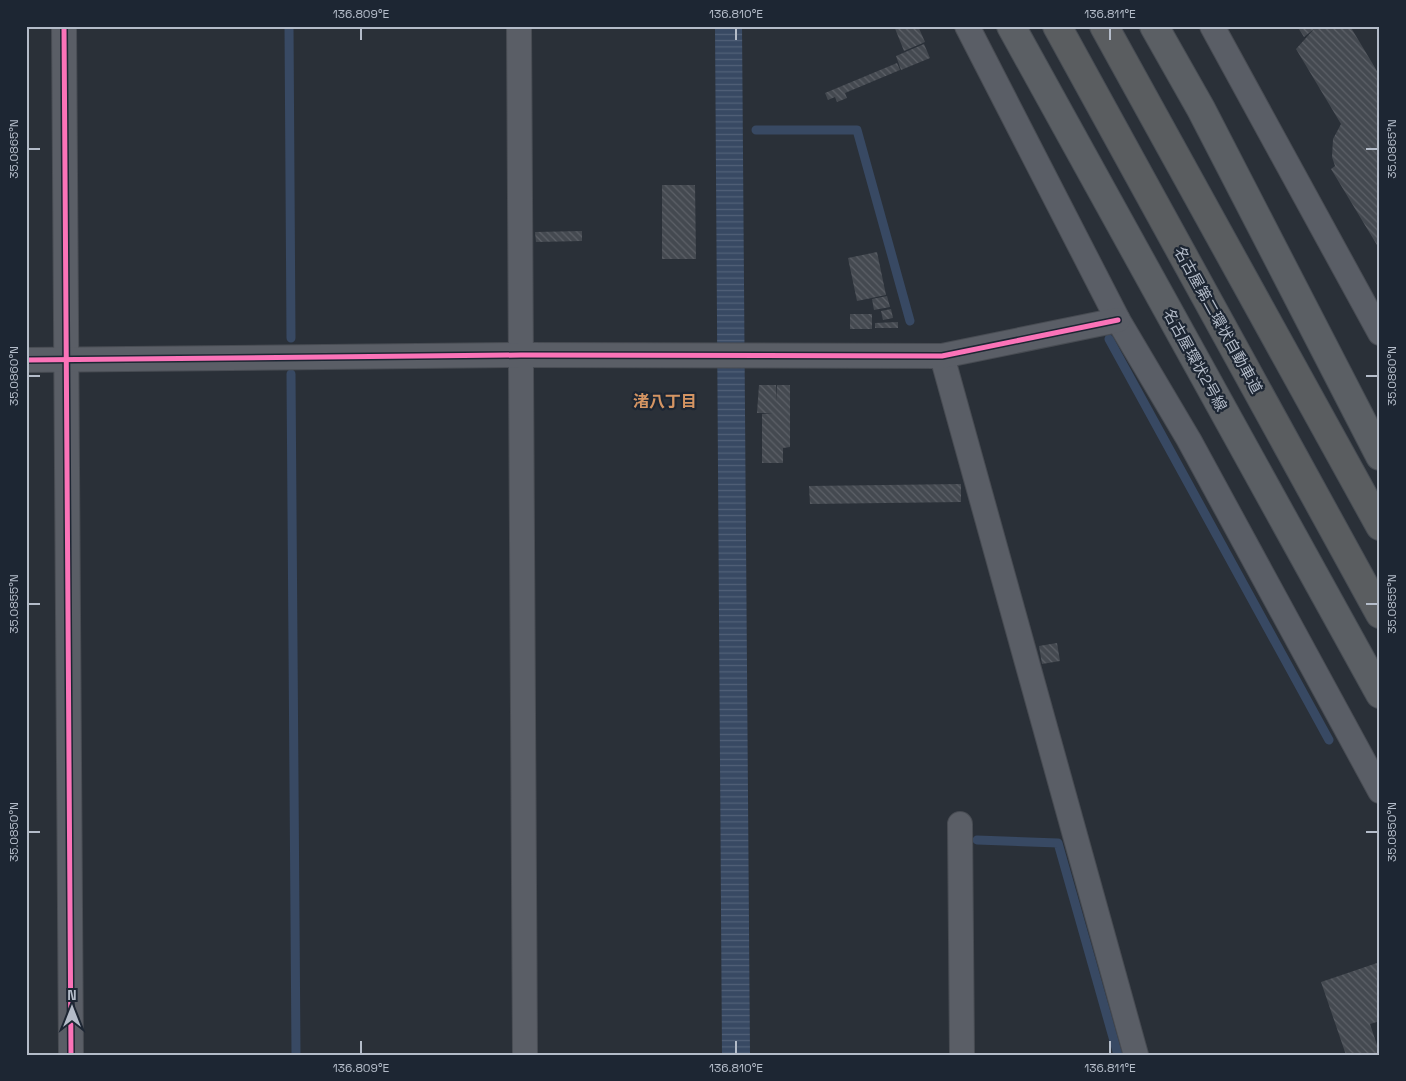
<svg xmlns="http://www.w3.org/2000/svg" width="1406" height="1081" font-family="'Space Grotesk','Noto Sans JP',sans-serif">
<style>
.water{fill:url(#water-rules)}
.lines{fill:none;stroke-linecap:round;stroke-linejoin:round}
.stream{stroke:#384963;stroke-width:9}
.building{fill:url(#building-back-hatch)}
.minor-casing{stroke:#484c53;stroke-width:26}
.trunk-casing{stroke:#474c53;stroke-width:30}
.motorway-casing{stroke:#474c53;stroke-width:30}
.minor{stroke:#5a5e66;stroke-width:24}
.trunk{stroke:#5b5f64;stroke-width:28}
.motorway{stroke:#5a5d60;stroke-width:28}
.cycleway-casing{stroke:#1d2633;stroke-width:8}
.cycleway{stroke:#fb73b8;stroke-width:5}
.ticks{fill:none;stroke:#b4bcc9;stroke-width:2}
.labels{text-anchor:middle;stroke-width:4.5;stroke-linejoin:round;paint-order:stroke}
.street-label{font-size:15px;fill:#b4bcc9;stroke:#1d2633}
.neighbourhood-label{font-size:16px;font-weight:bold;fill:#d59563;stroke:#1d2633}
.neatline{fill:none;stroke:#b4bcc9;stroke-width:2}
.ticks-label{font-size:12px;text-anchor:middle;fill:#b4bcc9}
</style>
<defs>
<pattern id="water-rules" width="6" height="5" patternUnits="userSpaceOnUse" patternTransform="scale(1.25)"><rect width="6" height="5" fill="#384963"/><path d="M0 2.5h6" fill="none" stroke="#526178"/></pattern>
<pattern id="building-back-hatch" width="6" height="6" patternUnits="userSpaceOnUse" patternTransform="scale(1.25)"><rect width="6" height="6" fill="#444950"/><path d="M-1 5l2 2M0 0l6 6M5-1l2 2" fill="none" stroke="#5d6168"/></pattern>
</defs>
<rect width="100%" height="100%" fill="#2a3038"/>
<path class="water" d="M715 26H742L750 1055H722Z"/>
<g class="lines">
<g class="stream">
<path d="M289 26 291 338"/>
<path d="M756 130H857L910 321"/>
<path d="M1109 339 1329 740"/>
<path d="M291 374 296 1055"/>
<path d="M977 840 1058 843 1118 1055"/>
</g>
</g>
<g class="building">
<path d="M894 26H918L925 42 904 51Z"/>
<path d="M1297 26H1350L1380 76V250L1331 169 1335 166 1332 157 1333 139 1341 124 1296 49 1314 29 1304 37Z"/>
<path d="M924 44 930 58 901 70 896 56Z"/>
<path d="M897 63 900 70 845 93 847 98 837 102 835 97 828 100 825 93Z"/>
<path d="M662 185H695L696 259H662Z"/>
<path d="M582 231V241L536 242 535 232Z"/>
<path d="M877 252 886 295 857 301 848 258Z"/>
<path d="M887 296 890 307 874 310 872 299Z"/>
<path d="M891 309 893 318 883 320 881 311Z"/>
<rect x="850" y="314" width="22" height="15"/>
<path d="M898 322V328H875V323Z"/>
<path d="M759 385H776L777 402V385H790V447L783 448V463H762V414L773 413H757Z"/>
<path d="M961 484V502L810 504 809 486Z"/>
<path d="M1057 643 1060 661 1042 664 1039 646Z"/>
<path d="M1380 962V1021L1370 1024 1377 1045 1380 1044V1055H1346L1321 982Z"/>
</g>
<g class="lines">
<g class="minor-casing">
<g id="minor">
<path d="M64 26 71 1055"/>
<path d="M519 26 525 1055"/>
<path d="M967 26 1118 320 1189 440 1380 791"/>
<path d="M1212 26 1380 333"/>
<path d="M942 356 1136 1055"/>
<path d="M26 360 521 355 942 356 1118 320"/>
<path d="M960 824 962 1055"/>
</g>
</g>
<g class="trunk-casing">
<g id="trunk">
<path d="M1011 26 1380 694"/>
<path d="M1154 26 1201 109 1380 456"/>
</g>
</g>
<g class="motorway-casing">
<g id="motorway">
<path d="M1057 26 1380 614"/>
<path d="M1104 26 1380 526"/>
</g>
</g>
<use href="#minor" class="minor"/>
<use href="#trunk" class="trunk"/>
<use href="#motorway" class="motorway"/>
<g class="cycleway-casing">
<g id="cycleway">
<path d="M64 26 71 1055"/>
<path d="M26 360 521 355 942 356 1118 320"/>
</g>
</g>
<use href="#cycleway" class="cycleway"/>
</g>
<path class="ticks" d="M361 28V40M736 28V40M1110 28V40M28 149H40M1366 149H1378M28 376H40M1366 376H1378M28 604H40M1366 604H1378M28 832H40M1366 832H1378M361 1041V1054M736 1041V1054M1110 1041V1054"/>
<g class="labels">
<g class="street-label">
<text transform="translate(1218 320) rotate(61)" y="5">名古屋第二環状自動車道</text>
<text transform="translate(1195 360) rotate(61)" y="5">名古屋環状2号線</text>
</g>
<g class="neighbourhood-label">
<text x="665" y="407">渚八丁目</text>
</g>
</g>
<rect width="1406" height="1081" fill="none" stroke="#1d2633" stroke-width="55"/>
<g transform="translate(72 1008)" stroke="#1d2633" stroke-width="4" paint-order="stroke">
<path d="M0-4L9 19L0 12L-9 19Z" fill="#b4bcc9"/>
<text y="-8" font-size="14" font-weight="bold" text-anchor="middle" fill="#b4bcc9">N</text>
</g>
<rect x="28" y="28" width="1350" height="1026" class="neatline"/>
<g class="ticks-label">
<text x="361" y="18">136.809°E</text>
<text x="736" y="18">136.810°E</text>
<text x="1110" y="18">136.811°E</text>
<text transform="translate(14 149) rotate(-90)" y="4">35.0865°N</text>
<text transform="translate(1392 149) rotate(-90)" y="4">35.0865°N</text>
<text transform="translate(14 376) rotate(-90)" y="4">35.0860°N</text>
<text transform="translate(1392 376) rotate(-90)" y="4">35.0860°N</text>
<text transform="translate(14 604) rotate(-90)" y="4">35.0855°N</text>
<text transform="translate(1392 604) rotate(-90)" y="4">35.0855°N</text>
<text transform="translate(14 832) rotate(-90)" y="4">35.0850°N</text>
<text transform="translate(1392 832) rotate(-90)" y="4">35.0850°N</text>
<text x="361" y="1072">136.809°E</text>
<text x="736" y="1072">136.810°E</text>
<text x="1110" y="1072">136.811°E</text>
</g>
</svg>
